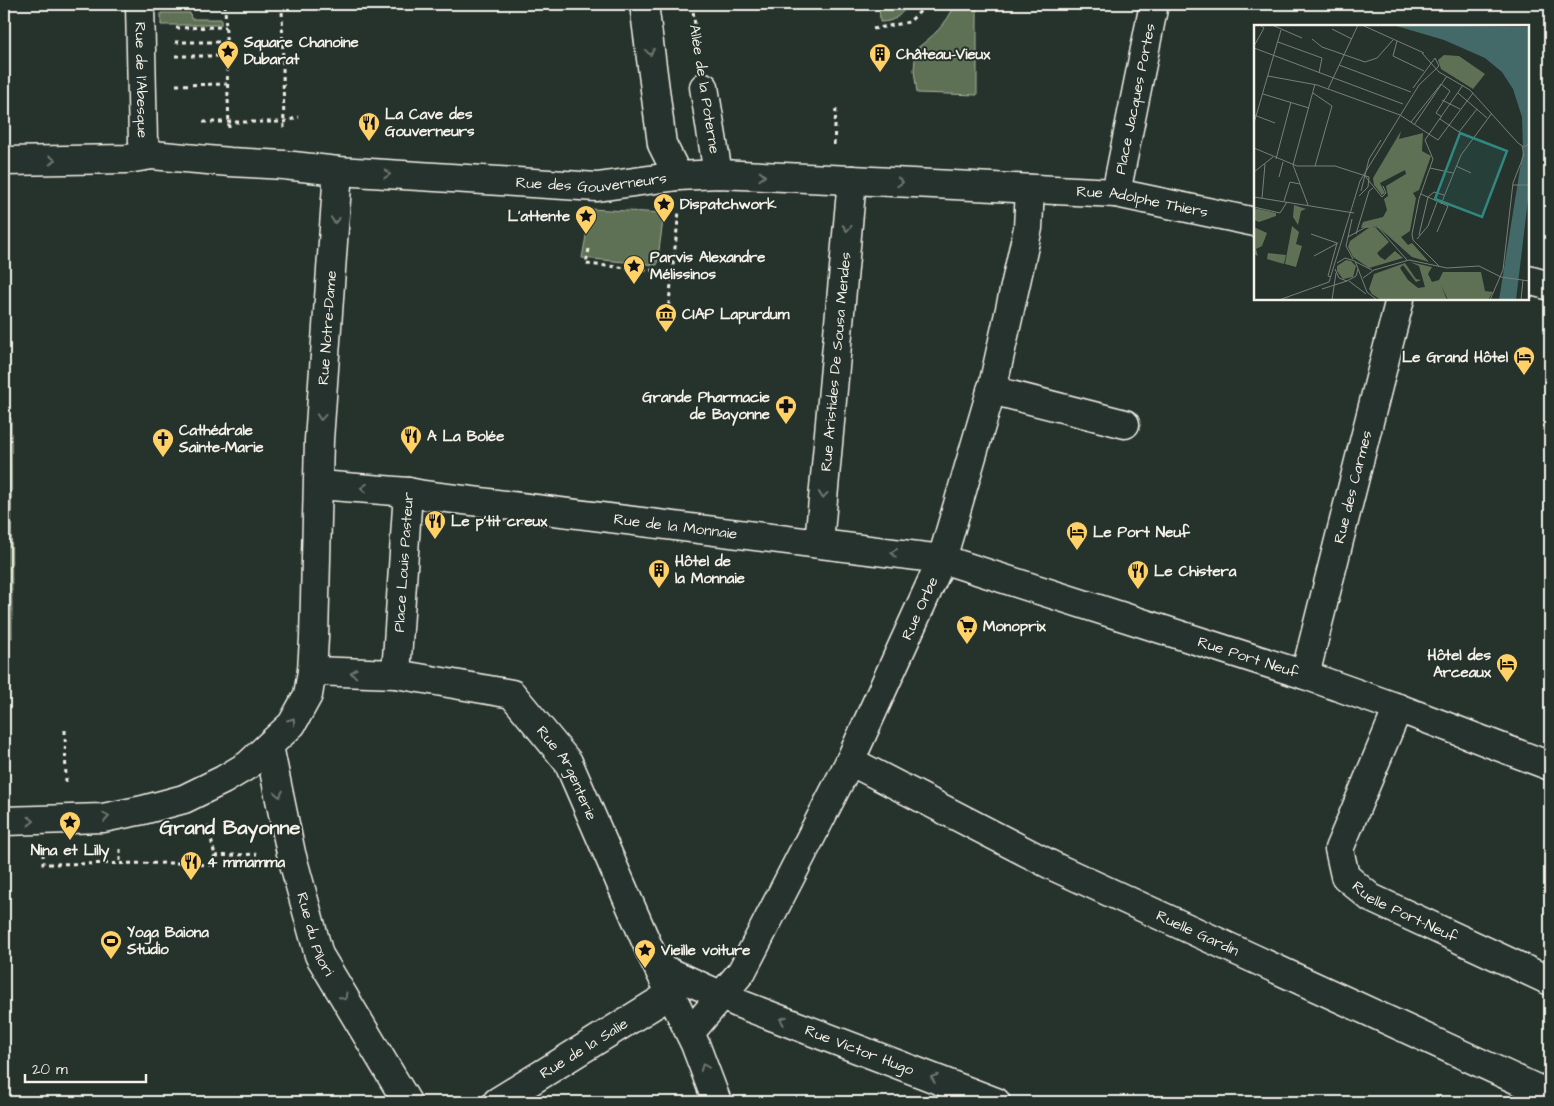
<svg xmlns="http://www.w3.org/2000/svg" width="1554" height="1106" font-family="'Architects Daughter',sans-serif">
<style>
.green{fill:#5e7155;stroke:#a9b19e}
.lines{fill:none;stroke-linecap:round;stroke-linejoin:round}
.pedestrian-casing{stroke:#f4f1e8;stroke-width:31}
.minor-casing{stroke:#f4f1e8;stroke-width:31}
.path{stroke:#f4f1e8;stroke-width:3;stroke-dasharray:4 4;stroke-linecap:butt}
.pedestrian{stroke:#26332d;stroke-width:28}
.minor{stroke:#26332d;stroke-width:28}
.oneway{stroke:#6e766e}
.labels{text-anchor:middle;stroke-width:4;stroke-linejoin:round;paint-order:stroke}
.poi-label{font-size:15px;font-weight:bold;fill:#f4f1e8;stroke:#26332d;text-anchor:start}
.street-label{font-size:15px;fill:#f4f1e8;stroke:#26332d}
.district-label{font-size:20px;font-weight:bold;fill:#f4f1e8;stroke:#26332d}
.inset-road{fill:none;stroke:#787f78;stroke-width:1}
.view{fill:#318880;fill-opacity:0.15;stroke:#318880;stroke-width:2.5}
.inset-edge{fill:none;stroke:#f4f1e8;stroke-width:2.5}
</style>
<rect width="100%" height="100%" fill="#26332d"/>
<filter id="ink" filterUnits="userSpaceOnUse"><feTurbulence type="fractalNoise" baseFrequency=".02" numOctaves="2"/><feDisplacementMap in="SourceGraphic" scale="10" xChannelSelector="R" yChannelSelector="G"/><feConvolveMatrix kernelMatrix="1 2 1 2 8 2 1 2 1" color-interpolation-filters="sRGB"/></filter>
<g filter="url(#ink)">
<g class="green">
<path d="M879 4H910C899 15 896 22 880 22Z"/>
<path d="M955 4H977V95L917 93 914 70 916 49C932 37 948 23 955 4Z"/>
<path d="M161 13H190L191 19H221V25H161Z"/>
<path d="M591 209 664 213 657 265 582 258Z"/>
<path d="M4 411 11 418 12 638H4Z"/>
</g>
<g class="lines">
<g class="pedestrian-casing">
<g id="pedestrian">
<path id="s1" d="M1116 193 1154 4"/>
<path d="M991 390 1125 424"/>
<path id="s2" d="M319 485 408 492 423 495 942 559 1305 675 1398 708 1550 766"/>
<path id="s3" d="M312 671 396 674 512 694 568 762 651 953 695 1044 717 1102"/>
<path id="s4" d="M396 674 408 492"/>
<path id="s5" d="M1305 675 1400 299"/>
<path id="s6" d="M1398 708 1339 849 1345 876 1371 898 1550 981"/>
<path id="s7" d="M269 746 291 853 319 955 407 1102"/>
<path id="s8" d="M850 761 1057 868 1550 1095"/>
<path id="s9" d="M4 821 103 818 143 810 184 799 223 780 248 765 292 724 308 695 312 671 314 638 319 440 338 171"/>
<path id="s10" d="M658 967 740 1004 996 1102"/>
<path id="s11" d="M690 1033 742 971 850 761 942 559 994 381 1028 228 1030 189"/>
<path id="s12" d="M497 1102 671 994"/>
</g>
</g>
<g class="minor-casing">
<g id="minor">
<path id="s13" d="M140 4 143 142 152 155"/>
<path d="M644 4 662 144 678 176"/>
<path d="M704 87 718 174"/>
<path id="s14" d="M4 161 127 159 152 155 230 162 284 165 338 171 597 187 678 176 718 174 852 180 1116 193 1255 222"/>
<path d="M1528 280 1550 286"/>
<path id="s15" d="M819 543 852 180"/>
</g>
</g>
<g class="path">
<path d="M225 4 229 128"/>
<path d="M282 4 284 131"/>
<path d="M692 4 699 53"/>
<path d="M176 28 226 27"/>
<path d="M873 29 909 22 928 4"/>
<path d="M175 42H227"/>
<path d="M175 56H227"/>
<path d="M176 85 227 84"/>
<path d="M203 122H284L299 117"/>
<path d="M834 145 836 108"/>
<path d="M589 249 586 264 672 272"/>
<path d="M667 321 679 211"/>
<path d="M65 730 66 784"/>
<path d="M120 849V864"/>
<path d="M43 853V864L177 863 210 865 215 856 208 826"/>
<path d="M215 856 257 854"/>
</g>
<use href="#pedestrian" class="pedestrian"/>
<use href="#minor" class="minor"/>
</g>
<defs><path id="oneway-chevron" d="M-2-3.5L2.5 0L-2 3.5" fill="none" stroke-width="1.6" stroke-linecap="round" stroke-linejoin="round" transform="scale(1.25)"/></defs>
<g class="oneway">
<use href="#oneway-chevron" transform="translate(650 52) rotate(82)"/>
<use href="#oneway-chevron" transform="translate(52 160) rotate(-1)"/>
<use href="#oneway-chevron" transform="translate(387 174) rotate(3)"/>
<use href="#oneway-chevron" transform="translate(762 176) rotate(2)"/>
<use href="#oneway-chevron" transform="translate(900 182) rotate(3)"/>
<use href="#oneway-chevron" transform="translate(335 220) rotate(94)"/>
<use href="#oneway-chevron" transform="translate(847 228) rotate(95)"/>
<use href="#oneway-chevron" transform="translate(321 417) rotate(94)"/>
<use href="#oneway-chevron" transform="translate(364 488) rotate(-176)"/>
<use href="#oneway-chevron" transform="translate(823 495) rotate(95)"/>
<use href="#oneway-chevron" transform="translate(894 553) rotate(-173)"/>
<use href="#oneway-chevron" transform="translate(354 673) rotate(-178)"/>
<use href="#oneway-chevron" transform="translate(292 721) rotate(-54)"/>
<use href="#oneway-chevron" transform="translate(279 794) rotate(78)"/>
<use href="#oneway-chevron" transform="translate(106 817) rotate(-8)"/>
<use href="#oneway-chevron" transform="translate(31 821)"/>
<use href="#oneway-chevron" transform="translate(344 997) rotate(59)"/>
<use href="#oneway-chevron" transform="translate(783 1020) rotate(-159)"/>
<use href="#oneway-chevron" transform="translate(704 1067) rotate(-111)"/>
<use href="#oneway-chevron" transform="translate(934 1078) rotate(-159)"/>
</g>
</g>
<defs>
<g id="sight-pin" transform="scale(1.125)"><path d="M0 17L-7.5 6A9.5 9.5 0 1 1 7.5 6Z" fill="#ffd166" stroke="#26332d"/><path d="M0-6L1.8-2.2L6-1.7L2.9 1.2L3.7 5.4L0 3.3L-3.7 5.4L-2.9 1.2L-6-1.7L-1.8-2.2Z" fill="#111"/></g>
<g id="building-pin" transform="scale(1.125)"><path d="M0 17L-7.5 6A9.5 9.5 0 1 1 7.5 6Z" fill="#ffd166" stroke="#26332d"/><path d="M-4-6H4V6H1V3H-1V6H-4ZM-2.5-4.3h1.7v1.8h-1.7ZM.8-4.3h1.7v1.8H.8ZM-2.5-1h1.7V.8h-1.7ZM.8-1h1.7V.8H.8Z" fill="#111"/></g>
<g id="restaurant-pin" transform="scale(1.125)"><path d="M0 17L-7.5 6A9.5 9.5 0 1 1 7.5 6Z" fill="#ffd166" stroke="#26332d"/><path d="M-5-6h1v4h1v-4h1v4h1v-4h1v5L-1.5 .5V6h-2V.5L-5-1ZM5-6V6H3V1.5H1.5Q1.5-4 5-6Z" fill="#111"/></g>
<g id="museum-pin" transform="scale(1.125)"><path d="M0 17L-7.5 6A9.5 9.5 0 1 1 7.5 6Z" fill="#ffd166" stroke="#26332d"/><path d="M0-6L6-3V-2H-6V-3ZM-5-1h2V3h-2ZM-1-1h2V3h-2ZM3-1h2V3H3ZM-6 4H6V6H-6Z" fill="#111"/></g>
<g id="hotel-pin" transform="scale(1.125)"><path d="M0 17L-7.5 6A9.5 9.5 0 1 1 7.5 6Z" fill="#ffd166" stroke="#26332d"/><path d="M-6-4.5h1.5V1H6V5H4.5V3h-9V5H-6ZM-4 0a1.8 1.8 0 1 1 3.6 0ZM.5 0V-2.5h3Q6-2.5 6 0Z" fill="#111"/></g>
<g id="pharmacy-pin" transform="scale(1.125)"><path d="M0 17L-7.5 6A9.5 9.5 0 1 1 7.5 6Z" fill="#ffd166" stroke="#26332d"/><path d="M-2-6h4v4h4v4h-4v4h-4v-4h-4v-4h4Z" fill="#111"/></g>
<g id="church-pin" transform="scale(1.125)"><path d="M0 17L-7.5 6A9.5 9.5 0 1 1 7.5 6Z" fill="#ffd166" stroke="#26332d"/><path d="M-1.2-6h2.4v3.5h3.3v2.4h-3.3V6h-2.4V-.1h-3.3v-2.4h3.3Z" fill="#111"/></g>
<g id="supermarket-pin" transform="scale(1.125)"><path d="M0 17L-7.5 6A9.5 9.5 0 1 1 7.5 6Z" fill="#ffd166" stroke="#26332d"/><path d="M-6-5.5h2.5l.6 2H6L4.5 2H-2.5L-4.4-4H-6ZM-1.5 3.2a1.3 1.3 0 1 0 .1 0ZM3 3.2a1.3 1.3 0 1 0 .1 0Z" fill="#111"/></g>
<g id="stadium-pin" transform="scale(1.125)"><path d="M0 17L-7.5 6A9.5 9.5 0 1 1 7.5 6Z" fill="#ffd166" stroke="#26332d"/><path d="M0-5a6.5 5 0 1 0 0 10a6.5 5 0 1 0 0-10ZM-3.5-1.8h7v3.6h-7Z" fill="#111"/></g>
</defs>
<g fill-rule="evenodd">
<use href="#sight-pin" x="228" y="51"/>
<use href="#building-pin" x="880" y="54"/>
<use href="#restaurant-pin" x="369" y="123"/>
<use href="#sight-pin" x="664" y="204"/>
<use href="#sight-pin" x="586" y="216"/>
<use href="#sight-pin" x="634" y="266"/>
<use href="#museum-pin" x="666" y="314"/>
<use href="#hotel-pin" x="1524" y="357"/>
<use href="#pharmacy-pin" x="786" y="406"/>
<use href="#restaurant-pin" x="411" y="436"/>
<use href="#church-pin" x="163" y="439"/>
<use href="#restaurant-pin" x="435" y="521"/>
<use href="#hotel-pin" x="1077" y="532"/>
<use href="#building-pin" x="659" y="570"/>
<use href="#restaurant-pin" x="1138" y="571"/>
<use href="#supermarket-pin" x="967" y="626"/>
<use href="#hotel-pin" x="1507" y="664"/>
<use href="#sight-pin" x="70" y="822"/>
<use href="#restaurant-pin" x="191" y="862"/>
<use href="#stadium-pin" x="111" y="941"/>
<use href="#sight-pin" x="645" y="950"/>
</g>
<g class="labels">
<g class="poi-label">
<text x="244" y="47">Square Chanoine<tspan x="244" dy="17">Dubarat</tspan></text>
<text x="896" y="59">Château-Vieux</text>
<text x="385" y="119">La Cave des<tspan x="385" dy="17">Gouverneurs</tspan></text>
<text x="680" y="209">Dispatchwork</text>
<text x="570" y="221" text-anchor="end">L'attente</text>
<text x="650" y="262">Parvis Alexandre<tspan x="650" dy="17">Mélissinos</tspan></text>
<text x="682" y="319">CIAP Lapurdum</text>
<text x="1508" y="362" text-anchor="end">Le Grand Hôtel</text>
<text x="770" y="402" text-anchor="end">Grande Pharmacie<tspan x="770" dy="17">de Bayonne</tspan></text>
<text x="179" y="435">Cathédrale<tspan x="179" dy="17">Sainte-Marie</tspan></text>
<text x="427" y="441">A La Bolée</text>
<text x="451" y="526">Le p'tit creux</text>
<text x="1093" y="537">Le Port Neuf</text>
<text x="675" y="566">Hôtel de<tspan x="675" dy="17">la Monnaie</tspan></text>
<text x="1154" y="576">Le Chistera</text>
<text x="983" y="631">Monoprix</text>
<text x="1491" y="660" text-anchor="end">Hôtel des<tspan x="1491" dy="17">Arceaux</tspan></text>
<text x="70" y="855" text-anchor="middle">Nina et Lilly</text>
<text x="207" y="867">4 mmamma</text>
<text x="127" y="937">Yoga Baiona<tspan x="127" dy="17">Studio</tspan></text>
<text x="661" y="955">Vieille voiture</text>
</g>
<g class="street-label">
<text dy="5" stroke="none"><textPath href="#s13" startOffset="76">Rue de l'Abesque</textPath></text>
<text transform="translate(705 89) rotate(81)" y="5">Allée de la Poterne</text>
<text dy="5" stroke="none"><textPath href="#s1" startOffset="96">Place Jacques Portes</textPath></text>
<text dy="5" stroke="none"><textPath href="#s14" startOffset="589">Rue des Gouverneurs</textPath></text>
<text dy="5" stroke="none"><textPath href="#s14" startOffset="1142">Rue Adolphe Thiers</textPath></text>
<text dy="5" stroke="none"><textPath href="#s9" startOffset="716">Rue Notre-Dame</textPath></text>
<text dy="5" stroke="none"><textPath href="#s15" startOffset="182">Rue Aristides De Sousa Mendes</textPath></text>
<text dy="5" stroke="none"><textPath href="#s5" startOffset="194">Rue des Carmes</textPath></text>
<text dy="5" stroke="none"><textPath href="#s2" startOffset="359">Rue de la Monnaie</textPath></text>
<text dy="5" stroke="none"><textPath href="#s4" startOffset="112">Place Louis Pasteur</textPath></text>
<text dy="5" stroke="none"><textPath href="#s11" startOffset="485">Rue Orbe</textPath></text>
<text dy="5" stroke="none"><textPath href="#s2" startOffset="949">Rue Port Neuf</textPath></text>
<text dy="5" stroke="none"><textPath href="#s3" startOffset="299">Rue Argenterie</textPath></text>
<text dy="5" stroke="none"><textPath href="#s6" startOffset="251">Ruelle Port-Neuf</textPath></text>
<text dy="5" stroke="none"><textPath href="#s7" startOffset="194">Rue du Pilori</textPath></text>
<text dy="5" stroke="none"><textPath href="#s8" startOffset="388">Ruelle Gardin</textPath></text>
<text dy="5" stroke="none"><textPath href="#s12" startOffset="102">Rue de la Salie</textPath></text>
<text dy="5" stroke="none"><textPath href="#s10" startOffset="218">Rue Victor Hugo</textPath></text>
</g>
<g class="district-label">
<text x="230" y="834">Grand Bayonne</text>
</g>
</g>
<g transform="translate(1254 25)">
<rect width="275" height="275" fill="#26332d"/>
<path d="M190 30 205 31 231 49 219 64 187 44 184 35ZM147 106 145 114 169 108 168 126 177 131 165 165 159 168 162 173 156 206 147 212 154 220 158 218 175 237 158 232 123 201 107 203 109 197 129 192 133 185 130 174 134 171 132 161 152 149 151 145 126 158 131 168 128 170 120 160 119 153ZM40 180 52 184 47 186 44 200 39 192ZM0 183 22 188V191L5 197 0 195ZM38 201 45 207 42 219 48 221 42 242 31 239ZM0 202 13 208 8 221 2 224 4 231 0 229ZM116 202 122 203 135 217 123 228 126 232 131 235 141 226 149 233 115 243 99 232 94 222 96 216ZM14 228 32 230 30 239 13 234ZM92 235 97 236 102 241 99 252 89 254 83 246V241ZM156 237 178 242 174 249 178 257 185 255 189 247H227L231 266 239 267 234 275H194L187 260 193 275H127L118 269 115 264 120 249 151 238 162 254 167 255 162 257 149 240 146 243 154 255 164 263 171 262 165 241Z" fill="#5e7155"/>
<path d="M139 0 275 2V166L262 275H245L269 125 268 92 259 64 248 47 231 33 190 15Z" fill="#446969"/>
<path class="inset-road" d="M18 0 48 13M108 0 170 28M78 4 98 14M58 14 68 22 111 37 123 33 139 15M143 16 139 31 170 46M24 17 68 33 65 48M0 21 10 3 6 0M0 23 149 79M168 28 185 47 216 65 264 118 270 122 275 119M85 40 157 67M14 51 63 60 146 90 184 115 219 68M187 59 196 66 182 88 188 92M159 63 181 33M74 64 104 0M59 68 78 81 61 141M204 68 233 93M9 69 55 83M188 75 206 84M0 90 21 98M186 94 205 107 223 84M157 97 187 59M0 98 27 5M160 100 193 51M0 123 43 141H81L115 152 114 162 105 171M22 134 37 77M202 141 217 148M176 143 199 148M0 147 19 132M111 151 128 172 132 168 129 161M25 152 29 137M259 160H275M107 166 115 134 127 115M167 169 194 181 183 207M0 172 100 188M174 172 180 167 190 170M8 173 11 139M30 176 36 157 46 159M187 179 207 130 238 88M54 180 39 140 61 59M0 182 26 188 33 177M98 194 92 221 99 234M57 209 83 218M102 209 115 166 119 163M165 210 174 172M94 212 112 202H124L153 235M163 214 174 201 183 177M60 231 84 218M102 237 118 245M83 238 91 233 101 236 113 267 123 275M185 241 159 215 158 209 165 174 179 134 171 115 209 60M81 244 85 253 93 256 102 251 104 244M77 252 74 251 83 218M109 253 120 245 155 235 193 243 225 241 247 252 275 256M95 256 112 269M68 264 93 256M25 275 75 257 106 156 165 60 185 41 181 33M78 275 82 248M236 275 249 245 259 158 270 130 268 121M267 275 269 255"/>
<path class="view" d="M206 108 253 126 228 192 181 174Z"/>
<rect width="275" height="275" class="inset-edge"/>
</g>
<rect width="1554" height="1106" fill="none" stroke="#26332d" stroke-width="20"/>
<rect x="10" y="10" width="1534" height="1086" fill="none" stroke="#f4f1e8" stroke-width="2" filter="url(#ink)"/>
<path d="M25 1074v8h121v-8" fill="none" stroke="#f4f1e8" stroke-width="2.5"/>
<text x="32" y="1074" font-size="15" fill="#f4f1e8" stroke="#26332d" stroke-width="4" paint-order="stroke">20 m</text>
</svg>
